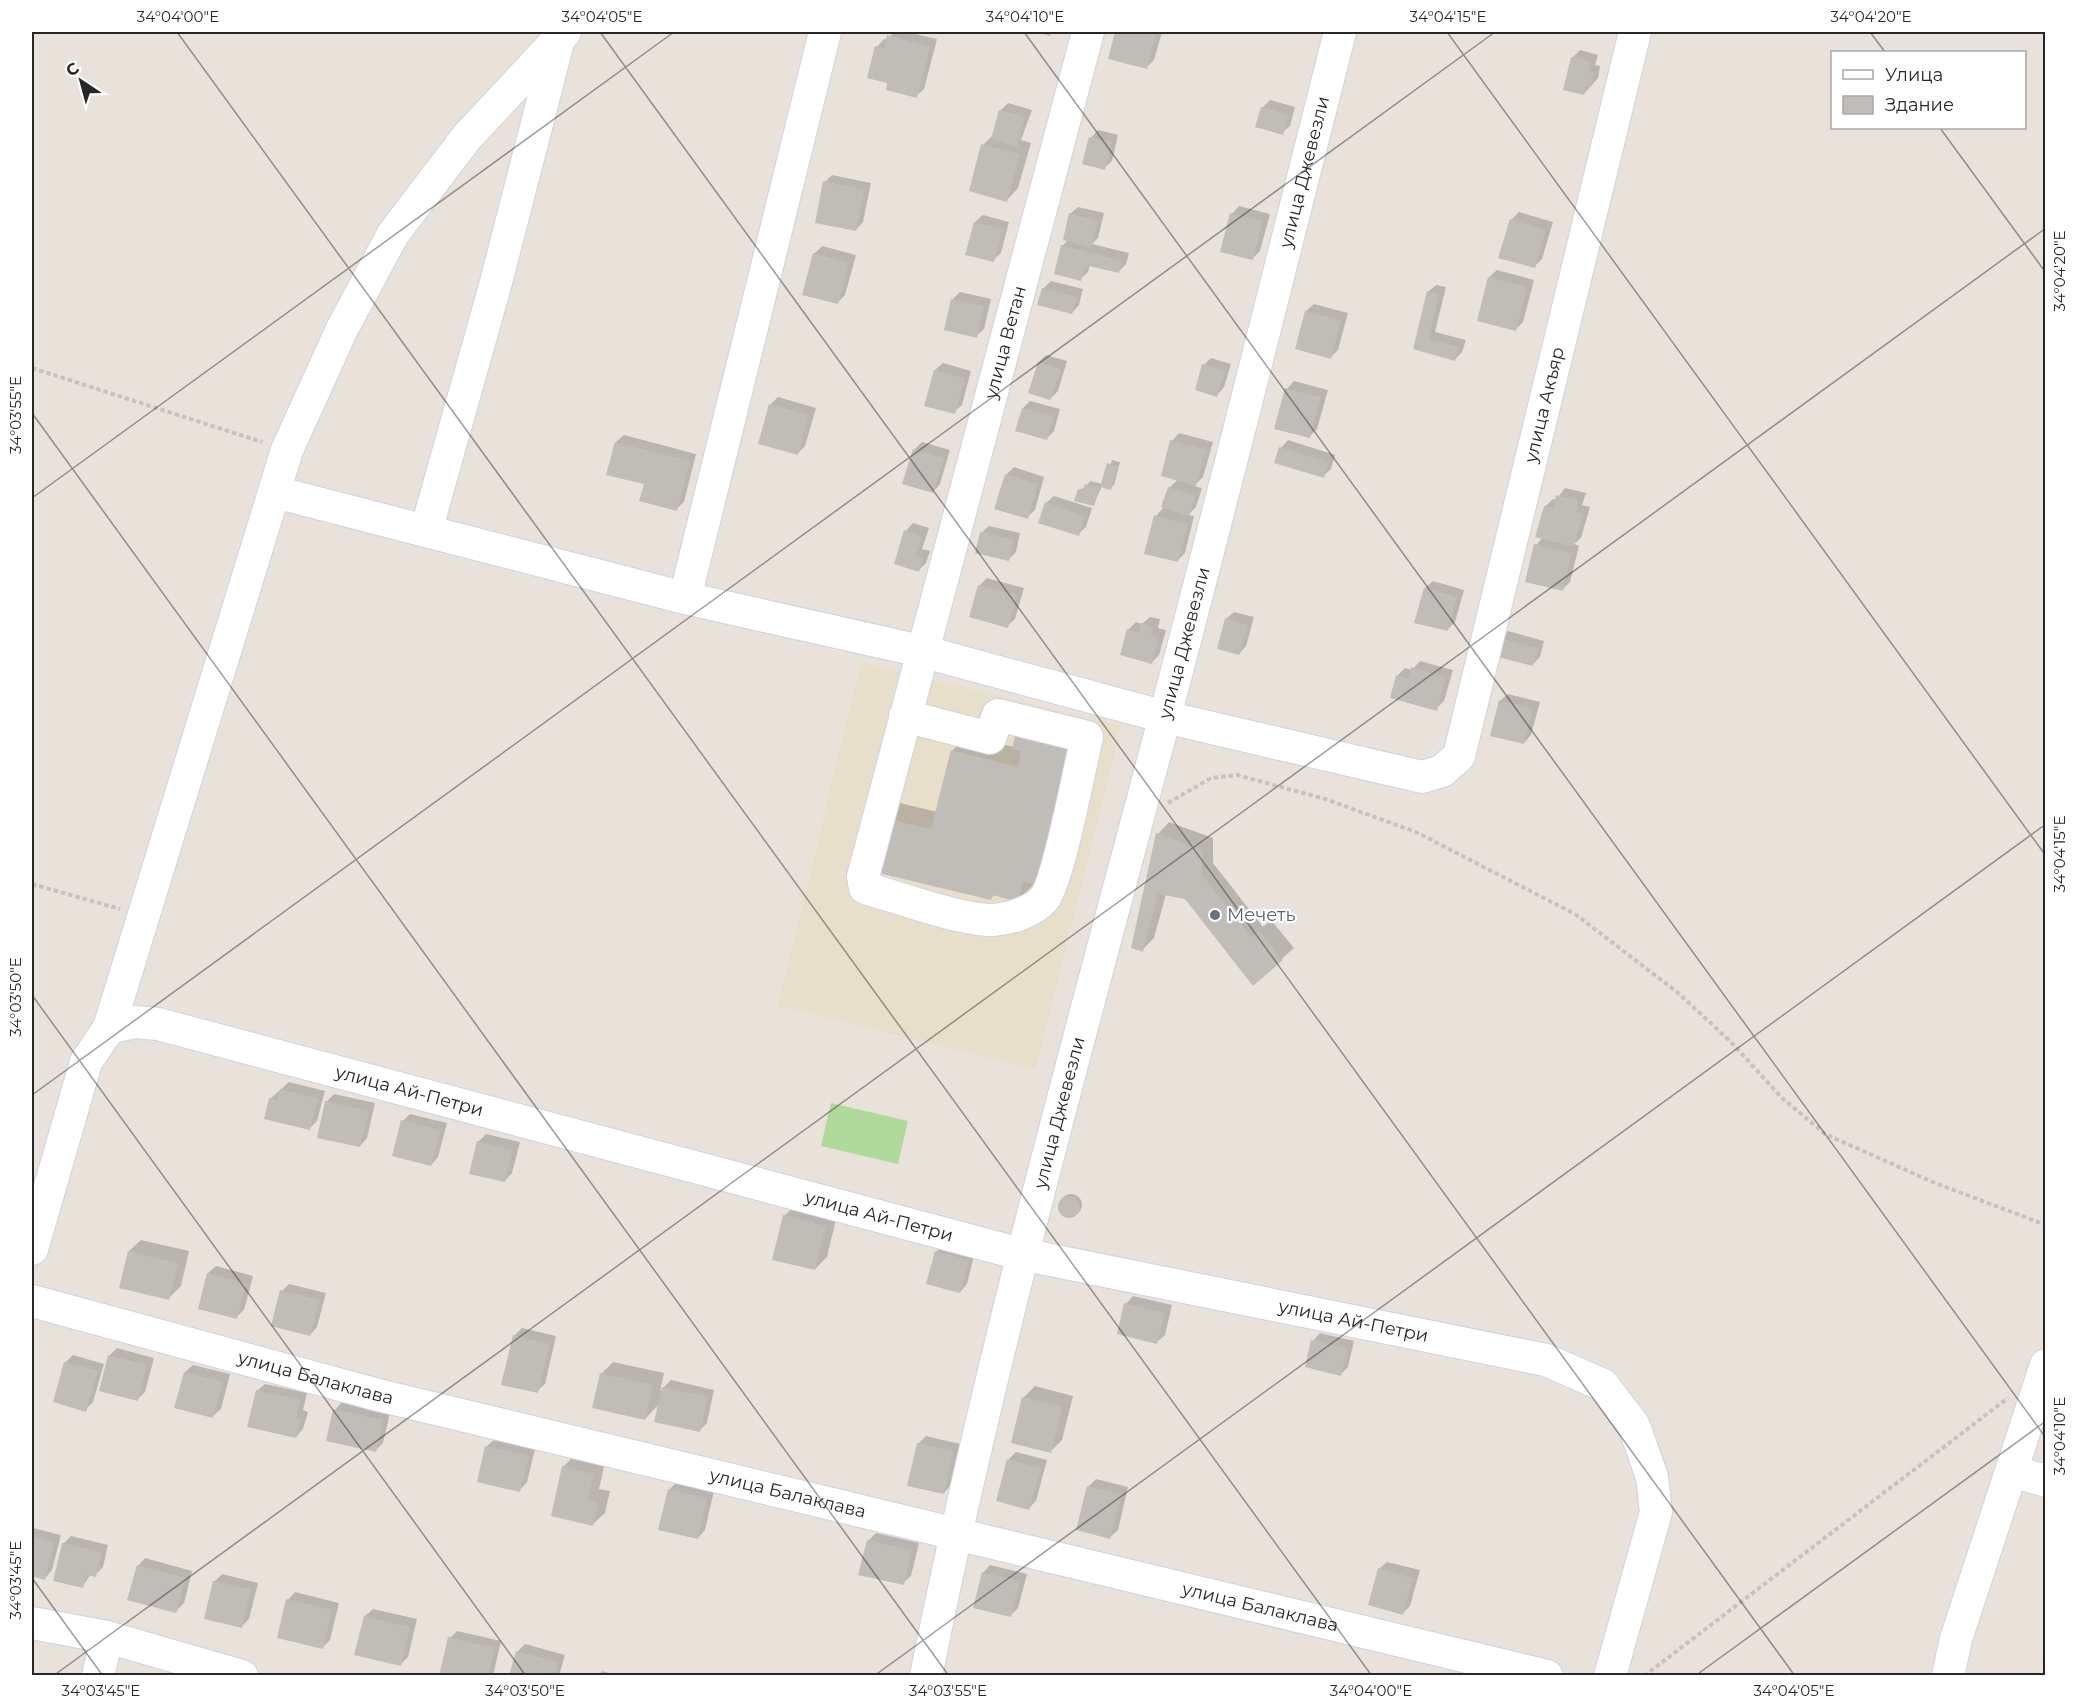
<svg xmlns="http://www.w3.org/2000/svg" width="2077" height="1707" font-family="Montserrat,sans-serif">
<style>
.education{fill:#e8dfcb}
.green{fill:#b0d99c}
.shadow{fill:#0003}
.building{fill:#c0bcb7}
.lines{fill:none;stroke-linecap:round;stroke-linejoin:round}
.minor-casing{stroke:#d0d2df;stroke-width:34}
.path{stroke:#c3c3c3;stroke-width:4;stroke-dasharray:4.5 3;stroke-linecap:butt}
.minor{stroke:#fff;stroke-width:32}
.ticks{fill:none;stroke:#272727;stroke-width:1.5;stroke-opacity:0.45}
.worship-dot{fill:#6b7280;stroke:#fff;stroke-width:2}
.labels{text-anchor:middle;stroke-width:4.5;stroke-linejoin:round;paint-order:stroke}
.street-label{font-size:18px;fill:#272727;stroke:#fff}
.worship-label{font-size:18px;fill:#5b616d;stroke:#fff;text-anchor:start}
.neatline{fill:none;stroke:#272727;stroke-width:2}
.ticks-label{font-size:15px;text-anchor:middle;fill:#272727}
</style>
<rect width="100%" height="100%" fill="#e8e2da"/>
<path class="education" d="M862 662 1121 726 1035 1069 777 1006Z"/>
<path class="green" d="M831 1103 908 1121 898 1164 821 1146Z"/>
<g class="shadow">
<path d="M893 32H907L937 39 924 89 916 96 889 82 877 47 884 39 888 40Z"/>
<path d="M1116 32H1162L1154 60 1147 67 1109 58Z"/>
<path d="M1580 50 1598 55 1595 65 1600 66 1598 78 1584 94 1572 58Z"/>
<path d="M1270 100 1295 107 1290 126 1282 133 1262 108Z"/>
<path d="M1008 103 1032 110 1021 140 1031 143 1018 188 1007 200 983 145 994 134 1000 111Z"/>
<path d="M1098 130 1118 135 1112 161 1104 168 1091 138Z"/>
<path d="M832 175 871 183 863 222 856 230 825 182Z"/>
<path d="M1239 206 1270 214 1260 251 1253 258 1232 214Z"/>
<path d="M1078 207 1104 213 1098 238 1092 244 1129 253 1126 264 1118 272 1090 264 1088 272 1080 279 1062 246 1068 240 1070 214Z"/>
<path d="M1519 212 1553 222 1542 259 1534 267 1511 220Z"/>
<path d="M983 215 1009 222 1001 253 993 260 975 222Z"/>
<path d="M822 246 856 255 845 295 837 303 814 254Z"/>
<path d="M1497 270 1534 280 1523 322 1516 329 1489 277Z"/>
<path d="M1051 281 1083 289 1079 305 1072 313 1043 289Z"/>
<path d="M1436 285 1446 287 1435 332 1466 340 1462 352 1455 359 1415 348 1428 292Z"/>
<path d="M960 292 991 299 984 329 976 336 952 300Z"/>
<path d="M1314 304 1348 313 1338 350 1331 357 1306 311Z"/>
<path d="M1046 355 1067 361 1058 391 1050 399 1039 362Z"/>
<path d="M1211 358 1231 364 1224 387 1217 395 1204 365Z"/>
<path d="M943 363 971 371 962 405 954 412 935 370Z"/>
<path d="M1294 381 1328 390 1317 429 1310 436 1287 389Z"/>
<path d="M778 397 816 408 805 446 798 453 770 405Z"/>
<path d="M1030 401 1060 409 1054 431 1047 438 1023 408Z"/>
<path d="M1179 433 1213 442 1203 477 1194 486 1202 488 1196 507 1188 515 1194 516 1185 553 1177 561 1156 516 1164 507 1169 488 1178 479 1172 441Z"/>
<path d="M624 435 696 454 684 502 676 509 646 483 616 442Z"/>
<path d="M1288 440 1335 455 1331 469 1323 476 1281 448Z"/>
<path d="M922 442 950 450 940 484 933 492 914 450Z"/>
<path d="M1112 460 1120 462 1114 485 1110 488 1102 486 1094 504 1079 490 1086 487 1090 481 1103 484Z"/>
<path d="M1014 467 1044 477 1035 510 1027 517 1006 475Z"/>
<path d="M1565 488 1586 493 1582 505 1590 507 1581 538 1574 544 1579 546 1570 582 1563 589 1536 545 1543 537 1545 507 1553 499 1556 500Z"/>
<path d="M1054 496 1092 508 1086 527 1078 534 1046 503Z"/>
<path d="M913 523 929 528 922 549 930 551 926 563 919 570 906 531Z"/>
<path d="M989 526 1020 533 1016 552 1009 559 981 533Z"/>
<path d="M987 578 1024 588 1015 619 1007 626 971 616 980 585Z"/>
<path d="M1433 581 1464 590 1455 622 1447 630 1425 588Z"/>
<path d="M1234 612 1254 617 1246 646 1239 654 1226 619Z"/>
<path d="M1150 617 1160 619 1158 628 1166 630 1159 655 1151 663 1128 630 1136 622 1142 624Z"/>
<path d="M1508 631 1544 641 1540 657 1532 665 1501 639Z"/>
<path d="M1420 661 1453 670 1444 701 1436 709 1397 676 1405 668 1412 670Z"/>
<path d="M1508 694 1540 702 1531 735 1524 743 1500 701Z"/>
<path d="M1035 709 1095 724 1090 746 1033 885 1017 901 995 894 990 899 885 818 900 803 937 812 952 751 968 735 1014 747Z"/>
<path d="M1169 822 1213 838V863L1263 927 1271 920 1294 948 1253 984 1185 898 1166 894 1154 938 1142 950 1132 947 1158 834Z"/>
<path d="M289 1082 325 1091 317 1121 309 1129 270 1099Z"/>
<path d="M334 1094 375 1103 367 1138 360 1146 326 1102Z"/>
<path d="M410 1114 447 1123 438 1157 431 1165 403 1121Z"/>
<path d="M486 1134 520 1142 512 1173 505 1181 478 1142Z"/>
<circle cx="1071" cy="1205" r="11"/>
<path d="M796 1205 837 1215 827 1257 815 1269 784 1216Z"/>
<path d="M141 1240 189 1251 181 1286 169 1298 129 1251Z"/>
<path d="M944 1244 975 1252 967 1284 960 1292 936 1252Z"/>
<path d="M216 1266 253 1276 244 1310 236 1317 208 1273Z"/>
<path d="M289 1284 326 1293 317 1327 310 1335 282 1291Z"/>
<path d="M1133 1296 1172 1305 1165 1335 1157 1342 1126 1304Z"/>
<path d="M522 1328 556 1336 545 1384 537 1391 514 1336Z"/>
<path d="M1320 1333 1354 1341 1348 1367 1341 1374 1313 1341Z"/>
<path d="M117 1348 154 1358 145 1392 137 1400 109 1356Z"/>
<path d="M73 1355 104 1364 93 1402 85 1410 55 1401 66 1362Z"/>
<path d="M613 1362 664 1373 660 1391 671 1380 714 1390 707 1423 699 1431 660 1403 645 1419 602 1373Z"/>
<path d="M193 1365 230 1374 221 1409 213 1416 185 1372Z"/>
<path d="M265 1384 307 1393 303 1410 308 1412 303 1429 296 1437 257 1391Z"/>
<path d="M1035 1386 1073 1396 1062 1440 1051 1451 1023 1398Z"/>
<path d="M342 1402 390 1413 383 1443 375 1451 335 1410Z"/>
<path d="M926 1436 960 1444 951 1485 944 1493 918 1444Z"/>
<path d="M494 1440 535 1449 527 1482 520 1490 486 1447Z"/>
<path d="M1016 1452 1047 1460 1036 1501 1029 1508 1008 1460Z"/>
<path d="M575 1455 605 1462 599 1489 610 1491 605 1513 593 1524 563 1467Z"/>
<path d="M1096 1479 1128 1487 1118 1530 1110 1537 1088 1487Z"/>
<path d="M676 1483 714 1491 705 1530 698 1538 669 1490Z"/>
<path d="M33 1528 61 1535 52 1570 45 1578 32 1575Z"/>
<path d="M876 1533 919 1543 911 1576 903 1583 868 1541Z"/>
<path d="M71 1536 108 1545 103 1567 95 1575 91 1574 83 1586 63 1544Z"/>
<path d="M145 1558 192 1571 184 1603 176 1611 138 1566Z"/>
<path d="M1387 1562 1420 1570 1410 1606 1403 1613 1379 1569Z"/>
<path d="M990 1565 1027 1574 1018 1608 1011 1615 983 1573Z"/>
<path d="M222 1574 258 1583 249 1619 242 1626 214 1582Z"/>
<path d="M295 1592 339 1603 330 1640 323 1647 288 1600Z"/>
<path d="M373 1609 417 1619 408 1657 400 1665 365 1616Z"/>
<path d="M457 1631 501 1641 493 1676 441 1675 450 1638Z"/>
<path d="M525 1644 565 1655 559 1676H511L517 1652Z"/>
<path d="M602 1671 621 1676H598Z"/>
</g>
<g class="building">
<path d="M1036 32H1051L1050 36Z"/>
<path d="M1115 32H1157L1147 69 1108 59Z"/>
<path d="M887 35 930 47 917 98 886 90 887 83 867 78 875 46 884 48Z"/>
<path d="M1571 57 1591 62 1589 72 1594 73 1591 87 1586 86 1584 95 1563 90Z"/>
<path d="M1261 107 1289 115 1283 135 1255 127Z"/>
<path d="M999 110 1025 117 1017 147 991 139Z"/>
<path d="M1089 137 1112 142 1105 170 1082 164Z"/>
<path d="M981 144 1020 154 1007 202 969 191Z"/>
<path d="M823 181 865 190 856 231 815 223Z"/>
<path d="M1069 213 1098 221 1091 248 1063 240Z"/>
<path d="M1230 213 1263 221 1253 260 1220 252Z"/>
<path d="M1510 219 1546 230 1535 268 1498 258Z"/>
<path d="M974 222 1003 229 994 262 965 255Z"/>
<path d="M1061 245 1122 261 1119 273 1085 265 1081 281 1054 274Z"/>
<path d="M813 253 849 263 838 304 802 295Z"/>
<path d="M1488 277 1527 287 1516 331 1477 321Z"/>
<path d="M1042 288 1077 297 1072 314 1037 305Z"/>
<path d="M1427 291 1439 294 1429 339 1459 347 1455 361 1413 349Z"/>
<path d="M951 299 984 306 977 338 944 330Z"/>
<path d="M1305 311 1341 320 1331 359 1295 349Z"/>
<path d="M1038 362 1061 369 1050 400 1028 393Z"/>
<path d="M1202 364 1225 371 1217 397 1195 390Z"/>
<path d="M934 370 965 378 955 414 924 406Z"/>
<path d="M1285 388 1321 397 1310 438 1274 429Z"/>
<path d="M769 404 809 415 798 455 758 444Z"/>
<path d="M1022 408 1054 416 1047 440 1015 431Z"/>
<path d="M1170 440 1206 450 1196 486 1161 476Z"/>
<path d="M615 442 690 461 677 511 639 501 644 484 606 475Z"/>
<path d="M1279 447 1329 462 1324 478 1274 463Z"/>
<path d="M913 449 944 458 933 493 902 484Z"/>
<path d="M1107 463 1117 466 1111 490 1100 487Z"/>
<path d="M1005 474 1038 484 1028 519 994 509Z"/>
<path d="M1085 484 1100 487 1094 506 1074 501 1078 489 1083 490Z"/>
<path d="M1168 487 1195 496 1189 516 1161 507Z"/>
<path d="M1556 495 1579 501 1576 512 1583 514 1574 547 1535 537 1544 506 1553 508Z"/>
<path d="M1045 502 1085 516 1079 536 1038 523Z"/>
<path d="M1154 515 1188 524 1178 562 1144 554Z"/>
<path d="M904 530 922 536 916 556 923 558 919 572 894 564Z"/>
<path d="M980 532 1014 540 1009 561 975 553Z"/>
<path d="M1534 544 1572 553 1563 591 1525 582Z"/>
<path d="M978 585 1017 595 1008 628 969 617Z"/>
<path d="M1424 588 1457 597 1448 631 1414 623Z"/>
<path d="M1225 618 1248 625 1239 655 1217 649Z"/>
<path d="M1141 623 1153 627 1151 635 1159 638 1152 664 1120 655 1127 629 1139 632Z"/>
<path d="M1499 638 1538 648 1533 666 1494 656Z"/>
<path d="M1411 667 1446 677 1437 711 1390 698 1396 675 1408 678Z"/>
<path d="M1499 700 1533 709 1524 744 1490 736Z"/>
<path d="M1018 724 1080 739 1039 886 1023 881 1018 902 993 895 991 900 870 871 883 818 931 829 951 750 1018 767 1021 751 1012 749Z"/>
<path d="M1156 833 1202 850V875L1251 937 1259 931 1283 960 1253 986 1185 899 1158 894 1143 952 1131 948Z"/>
<path d="M280 1089 318 1098 310 1130 264 1119 269 1098 277 1100Z"/>
<path d="M325 1101 369 1111 360 1147 317 1138Z"/>
<path d="M401 1120 441 1130 431 1166 392 1156Z"/>
<path d="M477 1141 513 1150 505 1182 469 1174Z"/>
<circle cx="1069" cy="1207" r="11"/>
<path d="M783 1215 826 1226 815 1270 772 1260Z"/>
<path d="M128 1251 178 1263 169 1300 119 1288Z"/>
<path d="M935 1251 969 1260 960 1293 926 1284Z"/>
<path d="M207 1273 246 1283 237 1319 198 1309Z"/>
<path d="M280 1290 320 1300 310 1336 271 1326Z"/>
<path d="M1124 1303 1165 1313 1157 1344 1117 1334Z"/>
<path d="M513 1335 550 1344 538 1393 501 1385Z"/>
<path d="M1311 1340 1348 1349 1341 1376 1305 1367Z"/>
<path d="M108 1355 147 1365 138 1401 99 1391Z"/>
<path d="M64 1362 98 1371 86 1412 53 1402Z"/>
<path d="M184 1372 223 1382 213 1418 174 1408Z"/>
<path d="M600 1373 653 1385 645 1420 592 1408Z"/>
<path d="M662 1387 708 1397 700 1432 654 1422Z"/>
<path d="M256 1390 300 1400 296 1418 301 1419 296 1438 247 1427Z"/>
<path d="M1022 1397 1062 1407 1051 1453 1011 1443Z"/>
<path d="M333 1409 383 1420 376 1452 326 1441Z"/>
<path d="M917 1443 953 1451 944 1494 907 1486Z"/>
<path d="M485 1446 529 1456 520 1492 477 1482Z"/>
<path d="M1007 1459 1041 1468 1029 1510 996 1501Z"/>
<path d="M562 1466 594 1474 588 1500 599 1503 593 1526 551 1516Z"/>
<path d="M1087 1486 1122 1494 1110 1539 1076 1530Z"/>
<path d="M668 1489 707 1498 698 1539 658 1530Z"/>
<path d="M32 1536 54 1542 45 1580 32 1576Z"/>
<path d="M867 1540 912 1550 904 1585 858 1575Z"/>
<path d="M62 1543 102 1552 96 1577 86 1575 83 1588 53 1581Z"/>
<path d="M137 1565 186 1578 176 1613 127 1600Z"/>
<path d="M1378 1568 1413 1578 1403 1615 1368 1605Z"/>
<path d="M982 1572 1020 1581 1011 1617 973 1608Z"/>
<path d="M213 1581 251 1590 242 1628 204 1619Z"/>
<path d="M286 1599 332 1610 323 1649 277 1638Z"/>
<path d="M364 1616 410 1627 401 1666 354 1655Z"/>
<path d="M448 1637 495 1648 488 1676H439Z"/>
<path d="M516 1651 558 1662 555 1676H509Z"/>
</g>
<g class="lines">
<g class="minor-casing">
<g id="minor">
<path id="s1" d="M275 492 685 598 921 651 1165 717 1422 777 1442 771 1459 756 1635 32"/>
<path d="M426 531 495 286 558 42"/>
<path d="M685 598 825 32"/>
<path id="s2" d="M905 716 990 738 998 715 1087 737C1080 765 1058 885 1043 900 1032 912 1009 919 993 920 963 921 897 897 865 888L863 877 1088 32"/>
<path id="s3" d="M109 1028 135 1022 158 1024 1021 1254 1546 1360 1603 1385 1634 1426 1652 1477 1656 1512 1610 1676"/>
<path d="M32 1249 86 1062 109 1028 287 450 342 329 393 234 467 137 565 32"/>
<path id="s4" d="M32 1301 378 1395 1547 1676"/>
<path d="M2012 1471 2046 1481"/>
<path d="M32 1623 107 1637 242 1676"/>
<path d="M98 1676 107 1637"/>
<path id="s5" d="M926 1676C989 1363 1074 1057 1156 750 1220 511 1279 271 1340 32"/>
<path d="M1948 1676 1956 1639 2046 1365"/>
</g>
</g>
<g class="path">
<path d="M32 368 262 442"/>
<path d="M1168 803 1211 778 1237 775 1325 799 1416 832 1575 914 1677 992 1730 1041 1782 1098 1825 1134 1935 1183 2046 1225"/>
<path d="M32 884 120 909"/>
<path d="M1644 1676 2008 1398"/>
</g>
<use href="#minor" class="minor"/>
</g>
<path class="ticks" d="M177 32 1372 1676M600 32 1795 1676M1024 32 2046 1438M1447 32 2046 856M1870 32 1885 52M1940 128 2046 273M32 413 949 1676M32 498 674 32M32 995 526 1676M32 1095 1495 32M32 1578 103 1676M53 1676 2046 228M874 1676 2046 824M1695 1676 2046 1421"/>
<circle class="worship-dot" cx="1215" cy="915" r="6"/>
<g class="labels">
<g class="street-label">
<text dy="6" stroke="none"><textPath href="#s5" startOffset="1551">улица Джевезли</textPath></text>
<text dy="6" stroke="none"><textPath href="#s2" startOffset="1125">улица Ветан</textPath></text>
<text dy="6" stroke="none"><textPath href="#s1" startOffset="1587">улица Акъяр</textPath></text>
<text dy="6" stroke="none"><textPath href="#s5" startOffset="1065">улица Джевезли</textPath></text>
<text dy="6" stroke="none"><textPath href="#s3" startOffset="310">улица Ай-Петри</textPath></text>
<text dy="6" stroke="none"><textPath href="#s5" startOffset="579">улица Джевезли</textPath></text>
<text dy="6" stroke="none"><textPath href="#s3" startOffset="796">улица Ай-Петри</textPath></text>
<text dy="6" stroke="none"><textPath href="#s3" startOffset="1282">улица Ай-Петри</textPath></text>
<text dy="6" stroke="none"><textPath href="#s4" startOffset="294">улица Балаклава</textPath></text>
<text dy="6" stroke="none"><textPath href="#s4" startOffset="780">улица Балаклава</textPath></text>
<text dy="6" stroke="none"><textPath href="#s4" startOffset="1266">улица Балаклава</textPath></text>
</g>
<g class="worship-label">
<text x="1227" y="921">Мечеть</text>
</g>
</g>
<rect width="2077" height="1707" fill="none" stroke="#ffffff" stroke-width="66"/>
<rect x="1831" y="51" width="195" height="78" fill="#ffffff" stroke="#a9a9a9" stroke-width="1.5"/>
<rect x="1843" y="70" width="30" height="9" fill="#ffffff" stroke="#a9a9a9" stroke-width="1.5"/>
<text x="1885" y="81" font-size="18" fill="#272727">Улица</text>
<rect x="1843" y="96" width="30" height="18" fill="#c0bcb7" stroke="#a9a9a9" stroke-width="1.5"/>
<text x="1885" y="111" font-size="18" fill="#272727">Здание</text>
<g transform="translate(81 81) rotate(324)" stroke="#ffffff" stroke-width="4.5" paint-order="stroke">
<path d="M0-4.5L10 22L0 15L-10 22Z" fill="#272727"/>
<text y="-9" font-size="16" font-weight="bold" text-anchor="middle" fill="#272727">С</text>
</g>
<rect x="33" y="33" width="2011" height="1641" class="neatline"/>
<g class="ticks-label">
<text x="178" y="22">34°04'00"E</text>
<text x="602" y="22">34°04'05"E</text>
<text x="1025" y="22">34°04'10"E</text>
<text x="1448" y="22">34°04'15"E</text>
<text x="1871" y="22">34°04'20"E</text>
<text transform="translate(2060 271) rotate(-90)" y="5">34°04'20"E</text>
<text transform="translate(16 415) rotate(-90)" y="5">34°03'55"E</text>
<text transform="translate(2060 854) rotate(-90)" y="5">34°04'15"E</text>
<text transform="translate(16 997) rotate(-90)" y="5">34°03'50"E</text>
<text transform="translate(2060 1436) rotate(-90)" y="5">34°04'10"E</text>
<text transform="translate(16 1580) rotate(-90)" y="5">34°03'45"E</text>
<text x="101" y="1696">34°03'45"E</text>
<text x="525" y="1696">34°03'50"E</text>
<text x="948" y="1696">34°03'55"E</text>
<text x="1371" y="1696">34°04'00"E</text>
<text x="1794" y="1696">34°04'05"E</text>
</g>
</svg>
